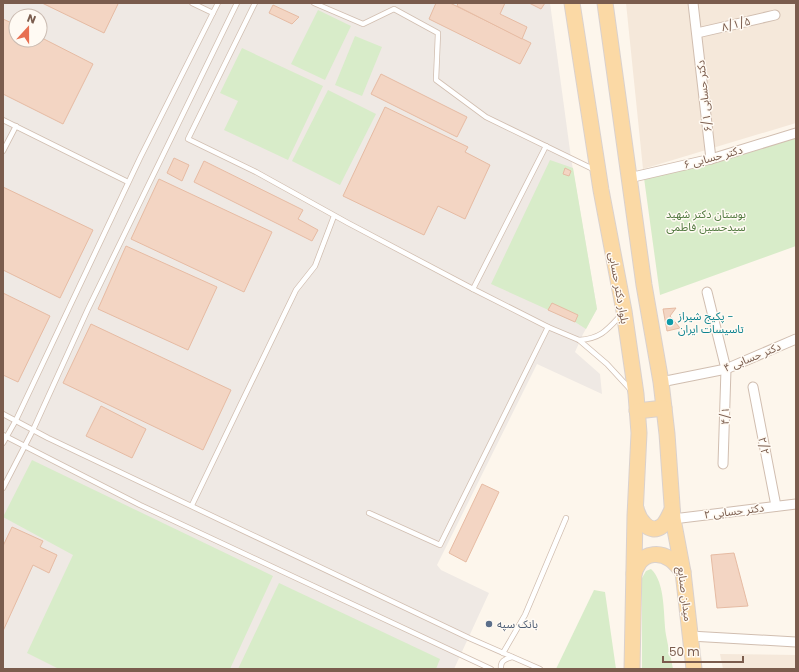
<svg xmlns="http://www.w3.org/2000/svg" width="799" height="672" font-family="Poppins,'Noto Sans Arabic',sans-serif">
<style>
.residential{fill:#f5e8da}
.industrial{fill:#efe9e4;fill-rule:evenodd}
.green{fill:#d8ecc9}
.building{fill:#f3d5c3;stroke:#e6bba3}
.lines{fill:none;stroke-linecap:round;stroke-linejoin:round}
.service-casing{stroke:#d1beb0;stroke-width:6}
.minor-casing{stroke:#d1beb0;stroke-width:11}
.primary-casing{stroke:#dad1cd;stroke-width:17}
.service{stroke:#fff;stroke-width:4.5}
.minor{stroke:#fff;stroke-width:9}
.primary{stroke:#fbd9a5;stroke-width:15}
.culture-dot{fill:#0f9aa8;stroke:#fffaf3;stroke-width:1.5}
.service-dot{fill:#5c6f8a;stroke:#fffaf3;stroke-width:1.5}
.labels{text-anchor:middle;stroke-width:3;stroke-linejoin:round;paint-order:stroke}
.street-label{font-size:11px;fill:#7a5c4d;stroke:#fffaf3}
.park-label{font-size:11px;fill:#537a41;stroke:#fffaf3}
.culture-label{font-size:11px;fill:#0d838f;stroke:#fffaf3;text-anchor:start}
.service-label{font-size:11px;fill:#4e5e75;stroke:#fffaf3;text-anchor:start}
</style>
<rect width="100%" height="100%" fill="#fdf6ec"/>
<g class="residential">
<path d="M626 3H796V123L643 169Z"/>
<path d="M720 654 796 655V669H723Z"/>
</g>
<path class="industrial" d="M3 3H550L571 158 597 309 583 334 575 352 600 374 602 394 537 364 437 565 441 570 489 593 454 669H3ZM16 16H40V40H16Z"/>
<g class="green">
<path d="M318 10 351 26 325 80 291 64Z"/>
<path d="M355 36 382 47 362 96 335 85Z"/>
<path d="M242 48 323 86 288 160 224 130 238 101 220 93Z"/>
<path d="M328 90 376 114 340 185 292 161Z"/>
<path d="M796 138V246L660 295 644 178 712 164Z"/>
<path d="M550 160 573 168 597 309 586 329 575 322 491 284Z"/>
<path d="M32 460 273 576 230 669H59L27 653 73 555 3 517Z"/>
<path d="M651 569C666 583 663 616 666 635 668 646 671 658 673 669H642V578L646 571Z"/>
<path d="M279 583 440 659 436 669H238Z"/>
<path d="M594 590 605 592 616 669H556Z"/>
</g>
<g class="building">
<path d="M42 3H116L118 4 104 33Z"/>
<path d="M436 3H450L531 43 520 64 429 19Z"/>
<path d="M458 3H505L500 14 527 27 522 39 457 6Z"/>
<path d="M529 3H545L541 9Z"/>
<path d="M273 5 299 17 292 24 269 13Z"/>
<path d="M3 19 16 25V40H40V37L93 64 63 124 3 94Z"/>
<path d="M381 74 467 117 457 137 371 94Z"/>
<path d="M385 107 468 147 465 152 490 165 465 219 438 206 424 235 343 196Z"/>
<path d="M174 158 189 165 182 181 167 173Z"/>
<path d="M204 161 303 210 298 219 318 230 312 241 194 182Z"/>
<path d="M565 168 571 171 569 176 563 174Z"/>
<path d="M159 179 272 232 244 292 131 239Z"/>
<path d="M3 187 93 230 60 298 3 270Z"/>
<path d="M126 246 217 287 188 350 98 309Z"/>
<path d="M3 293 50 316 18 382 3 375Z"/>
<path d="M552 303 578 315 575 322 548 310Z"/>
<path d="M676 308 670 316 680 328 667 331 663 309Z"/>
<path d="M91 324 231 390 203 450 63 383Z"/>
<path d="M101 406 146 429 132 458 86 436Z"/>
<path d="M482 484 499 492 466 562 449 553Z"/>
<path d="M12 527 43 541 40 547 57 555 49 573 33 565 3 631V546Z"/>
<path d="M734 553 748 606 717 608 711 555Z"/>
</g>
<g class="lines">
<g class="service-casing">
<g id="service">
<path d="M192 3 213 13"/>
<path d="M255 3 188 139 256 172 348 223 473 289 548 327 579 340 607 364 630 389"/>
<path d="M314 3 363 24 394 9 438 33 436 80 486 117 595 170"/>
<path d="M3 120 128 182"/>
<path d="M3 151 16 126"/>
<path d="M473 289 546 146"/>
<path d="M579 340C601 339 608 329 622 314"/>
<path d="M3 414 48 438 469 638 540 669"/>
<path d="M3 435 140 505 491 669"/>
<path d="M3 443 16 420 140 158 218 3"/>
<path d="M3 488 33 430 88 309 237 3"/>
<path d="M192 505 296 290 315 266 334 216"/>
<path d="M369 513 440 545 548 327"/>
<path d="M503 653 525 615 566 518"/>
<path d="M501 669C500 661 505 659 512 657"/>
</g>
</g>
<g class="minor-casing">
<g id="minor">
<path d="M693 3 711 159"/>
<path d="M697 33 775 15"/>
<path d="M629 178 711 159 796 133"/>
<path d="M707 292 726 369 723 464"/>
<path d="M661 382 726 369 796 339"/>
<path d="M753 387 776 506"/>
<path d="M673 519 796 504"/>
<path d="M690 636 796 642"/>
</g>
</g>
<g class="primary-casing">
<g id="primary">
<path d="M572 3 601 190 624 311 636 394 639 433 635 516 632 669"/>
<path d="M605 3 644 285 661 382 667 434 673 519 683 572 694 669"/>
<path d="M637 411 664 408"/>
<path d="M636 508C638 518 649 536 662 526 667 522 669 515 672 510"/>
<path d="M634 574C635 570 637 566 639 563 646 553 660 552 670 559 675 562 679 568 683 572"/>
</g>
</g>
<use href="#service" class="service"/>
<use href="#minor" class="minor"/>
<use href="#primary" class="primary"/>
</g>
<circle class="culture-dot" cx="670" cy="322" r="4"/>
<circle class="service-dot" cx="489" cy="624" r="4"/>
<g class="labels">
<g class="street-label">
<text transform="translate(736 24) rotate(-13)" y="4">۸/۱/۵</text>
<text transform="translate(704 96) rotate(-96)" y="4">۶/۱ دکتر حسابی</text>
<text transform="translate(713 157) rotate(-15)" y="4">۶ دکتر حسابی</text>
<text transform="translate(619 288) rotate(80)" y="4">بلوار دکتر حسابی</text>
<text transform="translate(752 357) rotate(-22)" y="4">دکتر حسابی ۴</text>
<text transform="translate(725 416) rotate(-88)" y="4">۴/۱</text>
<text transform="translate(764 446) rotate(79)" y="4">۲/۲</text>
<text transform="translate(734 511) rotate(-7)" y="4">دکتر حسابی ۲</text>
<text transform="translate(685 594) rotate(83)" y="4">میدان صنایع</text>
</g>
<g class="park-label">
<text x="706" y="218">بوستان دکتر شهید<tspan x="706" dy="13">سیدحسین فاطمی</tspan></text>
</g>
<g class="culture-label">
<text x="678" y="320">پکیج شیراز -<tspan x="678" dy="13">تاسیسات ایران</tspan></text>
</g>
<g class="service-label">
<text x="497" y="628">بانک سپه</text>
</g>
</g>
<rect width="799" height="672" fill="none" stroke="#7a5c4d" stroke-width="8"/>
<g transform="translate(28 28) rotate(21)"><circle r="19" fill="#fffaf3" stroke="#cabbb1"/>
<path d="M0-3L7 15L0 10L-7 15Z" fill="#e76f51"/>
<text y="-6" font-size="11" font-weight="bold" text-anchor="middle" fill="#7a5c4d">N</text>
</g>
<path d="M663 656v6h80v-6" fill="none" stroke="#7a5c4d" stroke-width="2"/>
<text x="669" y="656" font-size="12" fill="#7a5c4d" stroke="#fffaf3" stroke-width="3" paint-order="stroke">50 m</text>
</svg>
